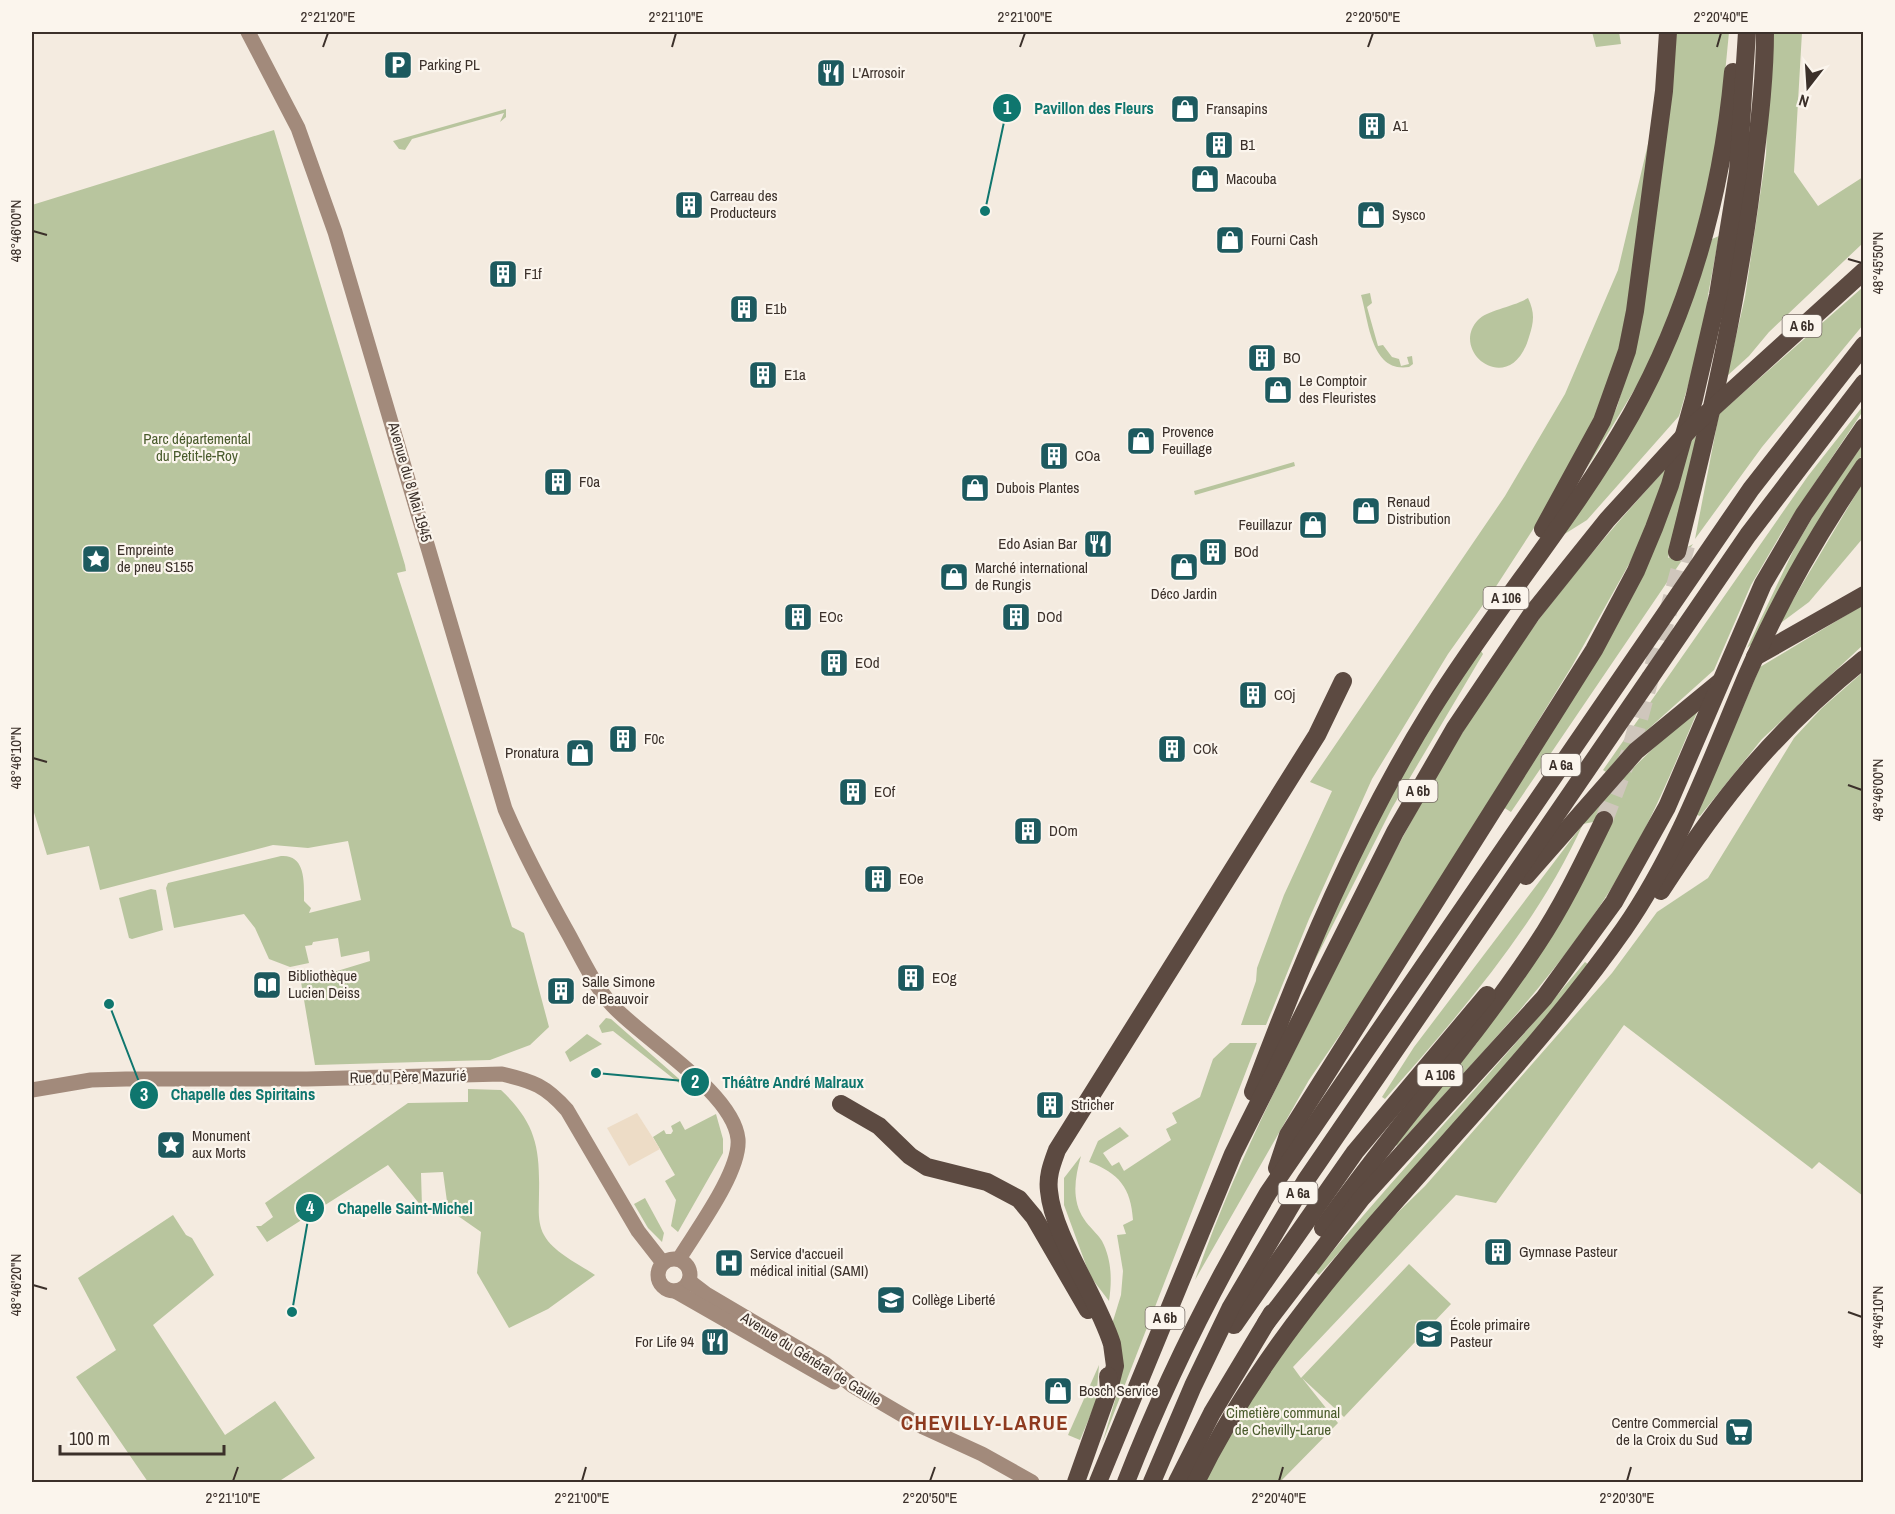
<svg xmlns="http://www.w3.org/2000/svg" width="1895" height="1514" font-family="'Archivo Narrow',sans-serif">
<style>
.green{fill:#b8c59e}
.plaza{fill:#eddcc6}
.lines{fill:none;stroke-linecap:round;stroke-linejoin:round}
.motorway-tunnel{stroke:#cfc6bc;stroke-width:18;stroke-dasharray:18 9;stroke-linecap:butt}
.secondary{stroke:#a28a7b;stroke-width:15}
.motorway{stroke:#5c4a41;stroke-width:18}
.ticks{fill:none;stroke:#3b302a;stroke-width:2}
.labels{text-anchor:middle;stroke-width:4.5;stroke-linejoin:round;paint-order:stroke}
.shield{fill:#fbf5ed;stroke:#756b64;stroke-width:1.5}
.shield-label{font-size:14px;font-weight:bold;fill:#3b302a}
.poi-label{font-size:15px;fill:#3b302a;stroke:#fbf5ed;text-anchor:start}
.park-label{font-size:15px;fill:#495b2c;stroke:#fbf5ed}
.street-label{font-size:15px;fill:#3b302a;stroke:#fbf5ed}
.district-label{font-size:21px;font-weight:bold;letter-spacing:1.5px;fill:#8e3a1f;stroke:#fbf5ed}
.leader{fill:none;stroke:#0f766e;stroke-width:2}
.callout-dot{fill:#0f766e;stroke:#fbf5ed;stroke-width:2}
.mark-label{font-size:18px;text-anchor:middle;font-weight:bold;fill:#fff}
.callout-label{font-size:16px;text-anchor:middle;font-weight:bold;fill:#0f766e;stroke:#fbf5ed;stroke-width:4.5;stroke-linejoin:round;paint-order:stroke}
.neatline{fill:none;stroke:#3b302a;stroke-width:2}
.ticks-label{font-size:15px;text-anchor:middle;fill:#3b302a}
</style>
<rect width="100%" height="100%" fill="#f4ebe0"/>
<g class="green">
<path d="M1592 32H1619L1621 44 1596 47Z"/>
<path d="M1675 32H1729L1718 146 1683 284 1650 364 1587 468 1617 407 1635 346Z"/>
<path d="M1770 32H1802L1794 172 1818 206 1863 177V243L1769 332 1749 356 1727 376 1745 297 1766 155Z"/>
<path d="M506 109V117L500 122 504 113 412 139 405 150 399 149 393 141Z"/>
<path d="M1653 123 1624 343 1604 404 1558 491 1495 588 1448 654 1372 779 1309 919 1266 1025H1241L1256 981 1257 968 1284 895 1332 791 1310 782 1505 496 1565 394 1618 270Z"/>
<path d="M274 130 405 565 406 571 397 573 512 927 524 933 549 1027 530 1045 490 1060 315 1065 301 982 370 961 369 951 341 957 338 938 313 942 312 945 305 946 309 963 290 967 269 959 255 928 244 914 174 928 166 888 168 883 281 856C306 854 304 883 304 901L311 908 309 913 361 900 348 841 308 848 273 845 100 890 89 846 47 855 32 806V205Z"/>
<path d="M1719 236 1708 295 1705 328 1679 416 1587 520 1555 540 1682 323 1712 239Z"/>
<path d="M1863 287V325L1762 447 1695 539 1719 414Z"/>
<path d="M1370 293 1372 303 1367 307 1378 346 1383 345 1392 357 1399 359 1401 366 1409 364 1407 357 1412 356 1413 364 1409 367C1371 373 1369 322 1361 295Z"/>
<path d="M1528 298C1535 313 1534 321 1529 337 1511 400 1448 352 1478 320 1487 310 1513 307 1528 298Z"/>
<path d="M1863 406V411L1782 532 1751 585 1714 670 1626 749 1606 772 1603 770 1808 476Z"/>
<path d="M1697 435 1668 558 1693 544 1511 812 1503 807 1531 765 1689 444Z"/>
<path d="M1863 444V454L1830 502 1756 641 1747 648 1795 547 1818 508Z"/>
<path d="M1294 462 1295 466 1195 495 1194 491Z"/>
<path d="M1669 465 1638 548 1572 666 1391 960 1309 1080 1195 1280C1228 1183 1275 1089 1321 998 1379 881 1437 763 1512 657 1559 589 1613 527 1669 465Z"/>
<path d="M1863 482V538L1809 602 1778 625Z"/>
<path d="M1863 605V645L1762 739 1700 816 1697 815 1760 667Z"/>
<path d="M1479 648 1483 654 1392 808 1308 974 1329 921 1398 780Z"/>
<path d="M1863 672V1196L1819 1162 1812 1169 1624 1025 1496 1203 1456 1195 1293 1367 1301 1378 1409 1264 1451 1304 1344 1417 1302 1378 1338 1423 1280 1482H1205L1232 1428 1280 1351 1384 1226 1425 1186 1612 973 1657 912 1708 878 1794 738 1822 708Z"/>
<path d="M1698 710C1675 764 1652 820 1622 871 1561 973 1477 1058 1397 1146L1394 1143 1477 1043 1613 818 1583 824C1535 929 1460 1013 1385 1099L1382 1097 1414 1047 1583 824C1618 781 1655 744 1698 710Z"/>
<path d="M151 889 156 890 163 930 132 939 129 938 119 898Z"/>
<path d="M1585 962 1589 965 1551 1015 1319 1275 1315 1272C1403 1167 1497 1068 1585 962Z"/>
<path d="M606 1018 611 1019 695 1093 693 1094 613 1031 602 1033 599 1026Z"/>
<path d="M587 1034 602 1044 570 1062 565 1052Z"/>
<path d="M1230 1043H1257L1102 1444 1116 1397 1113 1321 1121 1295 1123 1271 1117 1235 1126 1234 1123 1225 1133 1220C1131 1188 1119 1173 1089 1162L1098 1141 1120 1127 1129 1136 1103 1153 1112 1166 1119 1162 1124 1171 1171 1140 1166 1129 1177 1123 1172 1113 1200 1097 1213 1059Z"/>
<path d="M468 1089 501 1090C536 1123 540 1148 539 1194 539 1208 537 1222 544 1235 554 1253 579 1264 595 1275L548 1309 509 1328 477 1273 481 1232 448 1209 443 1172 421 1173 422 1207 388 1165 267 1242 256 1226H261L273 1217 265 1203 408 1103 468 1102Z"/>
<path d="M716 1114 723 1139V1153L678 1232 671 1226 676 1200 665 1181 675 1175 653 1137 664 1130 666 1134H671L673 1131 671 1126 680 1121 685 1130Z"/>
<path d="M1081 1156C1075 1177 1071 1200 1084 1219 1089 1227 1097 1233 1102 1241 1112 1260 1112 1281 1109 1301L1090 1276 1064 1205V1178Z"/>
<path d="M645 1198 664 1233 662 1242 648 1228 634 1204Z"/>
<path d="M173 1215 186 1235 192 1238 214 1275 153 1325 225 1435 275 1401 315 1458 278 1482H158L156 1480 148 1482 76 1377 116 1350 78 1278Z"/>
<path d="M1099 1365 1096 1402 1080 1440 1068 1435Z"/>
</g>
<path class="plaza" d="M637 1113 660 1149 629 1166 607 1128Z"/>
<g class="lines">
<path class="motorway-tunnel" d="M1604 820 1630 752 1686 546"/>
<g class="secondary">
<path d="M248 32 298 128 335 232 505 809C524 853 546 894 569 935 582 959 594 985 612 1005 644 1040 733 1092 738 1139 741 1171 696 1231 679 1259"/>
<path d="M32 1090 91 1080 126 1079H307L502 1074C533 1081 546 1086 567 1110L638 1231 663 1263"/>
<circle cx="674" cy="1275" r="16"/>
<path d="M689 1281 706 1294 825 1364 853 1386 923 1427 982 1454 1032 1482"/>
<path d="M675 1291 834 1382"/>
</g>
<g class="motorway">
<path d="M1543 529 1602 421 1627 351 1635 311 1664 91 1668 32"/>
<path d="M1677 552C1710 422 1740 293 1755 159 1760 117 1765 74 1765 32"/>
<path d="M1755 657 1864 595"/>
<path d="M1526 876 1636 751 1720 682"/>
<path d="M1661 891C1722 796 1776 730 1864 659"/>
<path d="M1253 1092C1302 960 1357 830 1432 709 1494 609 1573 518 1631 415 1690 309 1722 193 1733 72"/>
<path d="M841 1104 879 1126 910 1156 927 1167 987 1182 1019 1199 1034 1217 1088 1310"/>
<path d="M1277 1168 1288 1135 1594 650 1636 571 1654 528 1670 485 1694 399 1718 295 1738 172 1747 32"/>
<path d="M1323 1228C1391 1131 1472 1043 1537 944 1563 905 1583 863 1604 820"/>
<path d="M1266 1323 1361 1199 1544 998 1614 902 1667 807 1763 584 1804 514 1864 427"/>
<path d="M1234 1325 1355 1152 1487 995"/>
<path d="M1109 1389 1115 1366 1112 1344C1097 1296 1053 1236 1049 1191 1047 1176 1052 1164 1057 1150L1317 735 1343 681"/>
<path d="M1076 1482 1109 1389 1108 1376"/>
<path d="M1098 1482 1233 1154 1395 832 1455 728 1531 615 1607 520 1693 426 1864 271"/>
<path d="M1126 1482C1165 1382 1213 1286 1268 1193L1751 489 1864 345"/>
<path d="M1152 1482 1193 1386 1231 1307 1306 1180 1748 535 1864 383"/>
<path d="M1177 1482 1212 1413 1272 1313"/>
<path d="M1196 1482C1301 1267 1488 1123 1624 929 1678 851 1710 762 1747 675 1779 601 1818 533 1864 466"/>
</g>
</g>
<path class="ticks" d="M323 47 328 33M672 47 676 33M1020 47 1025 33M1368 47 1373 33M1717 47 1721 33M33 231 47 235M1848 259 1862 263M33 758 47 762M1848 785 1862 790M33 1285 47 1289M1848 1312 1862 1317M233 1481 238 1467M582 1481 586 1467M930 1481 935 1467M1279 1481 1283 1467M1627 1481 1631 1467"/>
<defs>
<g id="parking-square" transform="scale(1.5)"><rect x="-9" y="-9" width="18" height="18" rx="4" fill="#1d5a5f" stroke="#fbf5ed"/><path d="M-3.5-5.5H1a3.5 3.5 0 0 1 0 7H-1V5.5H-3.5ZM-1-3.4V-.6H.8a1.4 1.4 0 0 0 0-2.8Z" fill="#fff"/></g>
<g id="restaurant-square" transform="scale(1.5)"><rect x="-9" y="-9" width="18" height="18" rx="4" fill="#1d5a5f" stroke="#fbf5ed"/><path d="M-5-6h1v4h1v-4h1v4h1v-4h1v5L-1.5 .5V6h-2V.5L-5-1ZM5-6V6H3V1.5H1.5Q1.5-4 5-6Z" fill="#fff"/></g>
<g id="shop-square" transform="scale(1.5)"><rect x="-9" y="-9" width="18" height="18" rx="4" fill="#1d5a5f" stroke="#fbf5ed"/><path d="M-5-2.5h2.3a2.7 3.5 0 0 1 5.4 0H5L5.5 6h-11ZM-1.5-2.5h3a1.5 2.3 0 0 0-3 0Z" fill="#fff"/></g>
<g id="building-square" transform="scale(1.5)"><rect x="-9" y="-9" width="18" height="18" rx="4" fill="#1d5a5f" stroke="#fbf5ed"/><path d="M-4-6H4V6H1V3H-1V6H-4ZM-2.5-4.3h1.7v1.8h-1.7ZM.8-4.3h1.7v1.8H.8ZM-2.5-1h1.7V.8h-1.7ZM.8-1h1.7V.8H.8Z" fill="#fff"/></g>
<g id="sight-square" transform="scale(1.5)"><rect x="-9" y="-9" width="18" height="18" rx="4" fill="#1d5a5f" stroke="#fbf5ed"/><path d="M0-6L1.8-2.2L6-1.7L2.9 1.2L3.7 5.4L0 3.3L-3.7 5.4L-2.9 1.2L-6-1.7L-1.8-2.2Z" fill="#fff"/></g>
<g id="library-square" transform="scale(1.5)"><rect x="-9" y="-9" width="18" height="18" rx="4" fill="#1d5a5f" stroke="#fbf5ed"/><path d="M-6-4Q-3-5.5-.7-3.5V5Q-3 3-6 4ZM6-4Q3-5.5 .7-3.5V5Q3 3 6 4Z" fill="#fff"/></g>
<g id="hospital-square" transform="scale(1.5)"><rect x="-9" y="-9" width="18" height="18" rx="4" fill="#1d5a5f" stroke="#fbf5ed"/><path d="M-5-5h3v3.5h4V-5h3V5h-3V1.5h-4V5h-3Z" fill="#fff"/></g>
<g id="school-square" transform="scale(1.5)"><rect x="-9" y="-9" width="18" height="18" rx="4" fill="#1d5a5f" stroke="#fbf5ed"/><path d="M0-5L7-2L0 1L-7-2ZM-4 1L0 2.5L4 1V4Q0 6-4 4Z" fill="#fff"/></g>
<g id="supermarket-square" transform="scale(1.5)"><rect x="-9" y="-9" width="18" height="18" rx="4" fill="#1d5a5f" stroke="#fbf5ed"/><path d="M-6-5.5h2.5l.6 2H6L4.5 2H-2.5L-4.4-4H-6ZM-1.5 3.2a1.3 1.3 0 1 0 .1 0ZM3 3.2a1.3 1.3 0 1 0 .1 0Z" fill="#fff"/></g>
</defs>
<g fill-rule="evenodd">
<use href="#parking-square" x="398" y="65"/>
<use href="#restaurant-square" x="831" y="73"/>
<use href="#shop-square" x="1185" y="109"/>
<use href="#building-square" x="1372" y="126"/>
<use href="#building-square" x="1219" y="145"/>
<use href="#shop-square" x="1205" y="179"/>
<use href="#building-square" x="689" y="205"/>
<use href="#shop-square" x="1371" y="215"/>
<use href="#shop-square" x="1230" y="240"/>
<use href="#building-square" x="503" y="274"/>
<use href="#building-square" x="744" y="309"/>
<use href="#building-square" x="1262" y="358"/>
<use href="#building-square" x="763" y="375"/>
<use href="#shop-square" x="1278" y="390"/>
<use href="#shop-square" x="1141" y="441"/>
<use href="#building-square" x="1054" y="456"/>
<use href="#building-square" x="558" y="482"/>
<use href="#shop-square" x="975" y="488"/>
<use href="#shop-square" x="1366" y="511"/>
<use href="#shop-square" x="1313" y="525"/>
<use href="#restaurant-square" x="1098" y="544"/>
<use href="#building-square" x="1213" y="552"/>
<use href="#sight-square" x="96" y="559"/>
<use href="#shop-square" x="1184" y="567"/>
<use href="#shop-square" x="954" y="577"/>
<use href="#building-square" x="798" y="617"/>
<use href="#building-square" x="1016" y="617"/>
<use href="#building-square" x="834" y="663"/>
<use href="#building-square" x="1253" y="695"/>
<use href="#building-square" x="623" y="739"/>
<use href="#building-square" x="1172" y="749"/>
<use href="#shop-square" x="580" y="753"/>
<use href="#building-square" x="853" y="792"/>
<use href="#building-square" x="1028" y="831"/>
<use href="#building-square" x="878" y="879"/>
<use href="#building-square" x="911" y="978"/>
<use href="#library-square" x="267" y="985"/>
<use href="#building-square" x="561" y="991"/>
<use href="#building-square" x="1050" y="1105"/>
<use href="#sight-square" x="171" y="1145"/>
<use href="#building-square" x="1498" y="1252"/>
<use href="#hospital-square" x="729" y="1263"/>
<use href="#school-square" x="891" y="1300"/>
<use href="#school-square" x="1429" y="1334"/>
<use href="#restaurant-square" x="715" y="1342"/>
<use href="#shop-square" x="1058" y="1391"/>
<use href="#supermarket-square" x="1739" y="1432"/>
</g>
<g class="labels">
<g class="shield">
<rect x="1782.5" y="315" width="39" height="22" rx="4.5"/>
<rect x="1483.5" y="587" width="45" height="22" rx="4.5"/>
<rect x="1541.5" y="754" width="39" height="22" rx="4.5"/>
<rect x="1398.5" y="780" width="39" height="22" rx="4.5"/>
<rect x="1417.5" y="1064" width="45" height="22" rx="4.5"/>
<rect x="1278.5" y="1182" width="39" height="22" rx="4.5"/>
<rect x="1145.5" y="1307" width="39" height="22" rx="4.5"/>
</g>
<g class="shield-label">
<text x="1802" y="331">A 6b</text>
<text x="1506" y="603">A 106</text>
<text x="1561" y="770">A 6a</text>
<text x="1418" y="796">A 6b</text>
<text x="1440" y="1080">A 106</text>
<text x="1298" y="1198">A 6a</text>
<text x="1165" y="1323">A 6b</text>
</g>
<g class="poi-label">
<text x="419" y="70">Parking PL</text>
<text x="852" y="78">L'Arrosoir</text>
<text x="1206" y="114">Fransapins</text>
<text x="1393" y="131">A1</text>
<text x="1240" y="150">B1</text>
<text x="1226" y="184">Macouba</text>
<text x="710" y="201">Carreau des<tspan x="710" dy="17">Producteurs</tspan></text>
<text x="1392" y="220">Sysco</text>
<text x="1251" y="245">Fourni Cash</text>
<text x="524" y="279">F1f</text>
<text x="765" y="314">E1b</text>
<text x="1283" y="363">BO</text>
<text x="784" y="380">E1a</text>
<text x="1299" y="386">Le Comptoir<tspan x="1299" dy="17">des Fleuristes</tspan></text>
<text x="1162" y="437">Provence<tspan x="1162" dy="17">Feuillage</tspan></text>
<text x="1075" y="461">COa</text>
<text x="579" y="487">F0a</text>
<text x="996" y="493">Dubois Plantes</text>
<text x="1387" y="507">Renaud<tspan x="1387" dy="17">Distribution</tspan></text>
<text x="1292" y="530" text-anchor="end">Feuillazur</text>
<text x="1077" y="549" text-anchor="end">Edo Asian Bar</text>
<text x="117" y="555">Empreinte<tspan x="117" dy="17">de pneu S155</tspan></text>
<text x="1234" y="557">BOd</text>
<text x="975" y="573">Marché international<tspan x="975" dy="17">de Rungis</tspan></text>
<text x="1184" y="599" text-anchor="middle">Déco Jardin</text>
<text x="819" y="622">EOc</text>
<text x="1037" y="622">DOd</text>
<text x="855" y="668">EOd</text>
<text x="1274" y="700">COj</text>
<text x="644" y="744">F0c</text>
<text x="1193" y="754">COk</text>
<text x="559" y="758" text-anchor="end">Pronatura</text>
<text x="874" y="797">EOf</text>
<text x="1049" y="836">DOm</text>
<text x="899" y="884">EOe</text>
<text x="288" y="981">Bibliothèque<tspan x="288" dy="17">Lucien Deiss</tspan></text>
<text x="932" y="983">EOg</text>
<text x="582" y="987">Salle Simone<tspan x="582" dy="17">de Beauvoir</tspan></text>
<text x="1071" y="1110">Stricher</text>
<text x="192" y="1141">Monument<tspan x="192" dy="17">aux Morts</tspan></text>
<text x="1519" y="1257">Gymnase Pasteur</text>
<text x="750" y="1259">Service d'accueil<tspan x="750" dy="17">médical initial (SAMI)</tspan></text>
<text x="912" y="1305">Collège Liberté</text>
<text x="1450" y="1330">École primaire<tspan x="1450" dy="17">Pasteur</tspan></text>
<text x="694" y="1347" text-anchor="end">For Life 94</text>
<text x="1079" y="1396">Bosch Service</text>
<text x="1718" y="1428" text-anchor="end">Centre Commercial<tspan x="1718" dy="17">de la Croix du Sud</tspan></text>
</g>
<g class="park-label">
<text x="197" y="444">Parc départemental<tspan x="197" dy="17">du Petit-le-Roy</tspan></text>
<text x="1283" y="1418">Cimetière communal<tspan x="1283" dy="17">de Chevilly-Larue</tspan></text>
</g>
<g class="street-label">
<text transform="translate(410 482) rotate(74)" y="5">Avenue du 8 Mai 1945</text>
<text transform="translate(408 1077) rotate(-1)" y="5">Rue du Père Mazurié</text>
<text transform="translate(811 1359) rotate(32)" y="5">Avenue du Général de Gaulle</text>
</g>
<g class="district-label">
<text x="985" y="1430">CHEVILLY-LARUE</text>
</g>
</g>
<path class="leader" d="M985 211L1007 108M596 1073L695 1082M109 1004L144 1095M292 1312L310 1208"/>
<g class="callout-dot">
<circle cx="985" cy="211" r="6"/>
<circle cx="596" cy="1073" r="6"/>
<circle cx="109" cy="1004" r="6"/>
<circle cx="292" cy="1312" r="6"/>
<circle cx="1007" cy="108" r="15"/>
<circle cx="695" cy="1082" r="15"/>
<circle cx="144" cy="1095" r="15"/>
<circle cx="310" cy="1208" r="15"/>
</g>
<g class="mark-label">
<text x="1007" y="114">1</text>
<text x="695" y="1088">2</text>
<text x="144" y="1101">3</text>
<text x="310" y="1214">4</text>
</g>
<g class="callout-label">
<text x="1094" y="114">Pavillon des Fleurs</text>
<text x="793" y="1088">Théâtre André Malraux</text>
<text x="243" y="1100">Chapelle des Spiritains</text>
<text x="405" y="1214">Chapelle Saint-Michel</text>
</g>
<rect width="1895" height="1514" fill="none" stroke="#fbf5ed" stroke-width="66"/>
<g transform="translate(1808 87) rotate(197)" stroke="#fbf5ed" stroke-width="4.5" paint-order="stroke">
<path d="M0-4.5L10 22L0 15L-10 22Z" fill="#3b302a"/>
<text y="-9" font-size="16" font-weight="bold" text-anchor="middle" fill="#3b302a">N</text>
</g>
<path d="M60 1445v9h164v-9" fill="none" stroke="#3b302a" stroke-width="3"/>
<text x="69" y="1445" font-size="18" fill="#3b302a" stroke="#fbf5ed" stroke-width="4.5" paint-order="stroke">100 m</text>
<rect x="33" y="33" width="1829" height="1448" class="neatline"/>
<g class="ticks-label">
<text x="328" y="22">2°21'20"E</text>
<text x="676" y="22">2°21'10"E</text>
<text x="1025" y="22">2°21'00"E</text>
<text x="1373" y="22">2°20'50"E</text>
<text x="1721" y="22">2°20'40"E</text>
<text transform="translate(16 231) rotate(-90)" y="5">48°46'00"N</text>
<text transform="translate(1878 263) rotate(-90)" y="5">48°45'50"N</text>
<text transform="translate(16 758) rotate(-90)" y="5">48°46'10"N</text>
<text transform="translate(1878 790) rotate(-90)" y="5">48°46'00"N</text>
<text transform="translate(16 1285) rotate(-90)" y="5">48°46'20"N</text>
<text transform="translate(1878 1317) rotate(-90)" y="5">48°46'10"N</text>
<text x="233" y="1503">2°21'10"E</text>
<text x="582" y="1503">2°21'00"E</text>
<text x="930" y="1503">2°20'50"E</text>
<text x="1279" y="1503">2°20'40"E</text>
<text x="1627" y="1503">2°20'30"E</text>
</g>
</svg>
